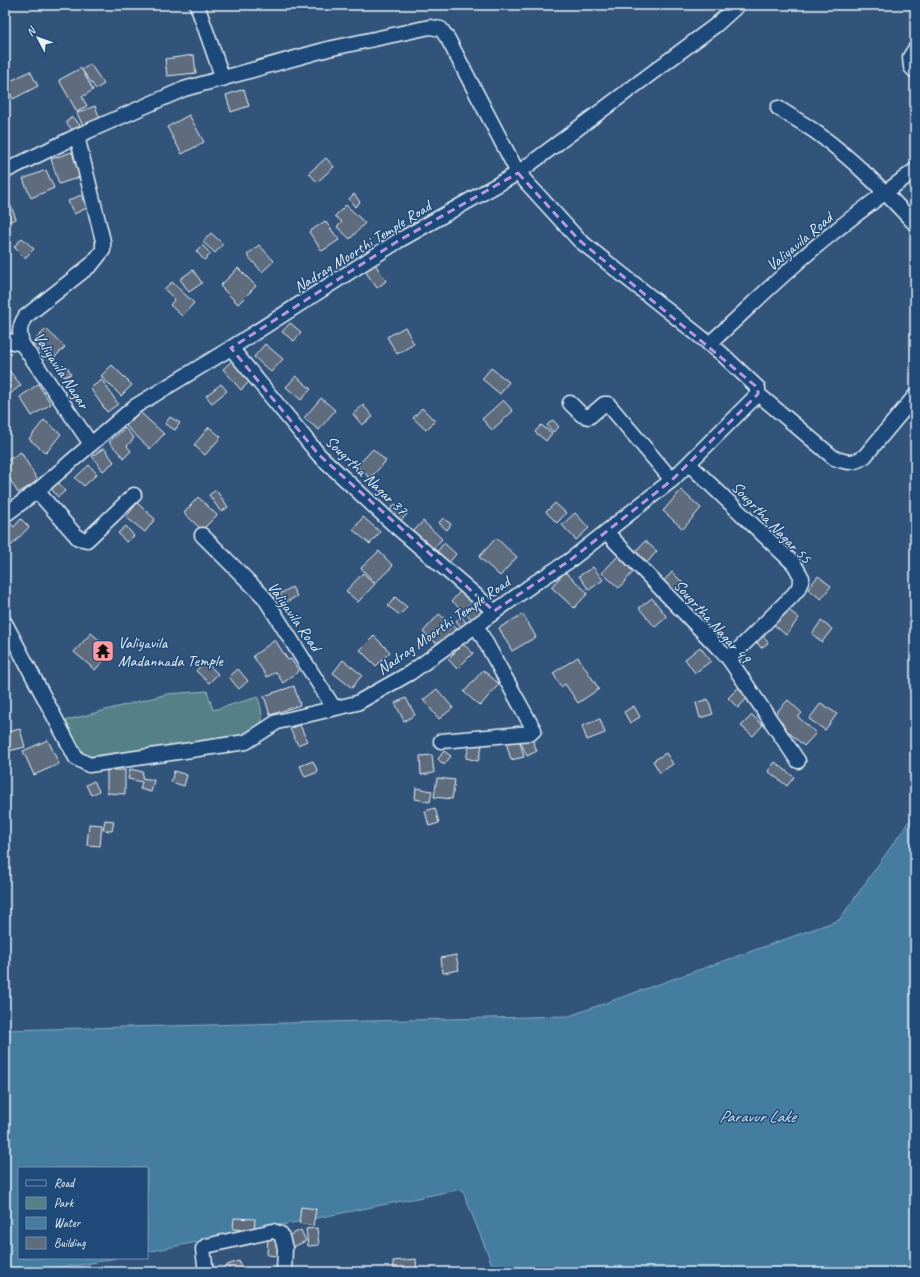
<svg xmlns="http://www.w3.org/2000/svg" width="920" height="1277" font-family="Caveat,sans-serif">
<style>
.green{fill:#548088;stroke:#9eb8c0}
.water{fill:#457da1;stroke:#86abc4}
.building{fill:#5e6c7e;stroke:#e8f1f8}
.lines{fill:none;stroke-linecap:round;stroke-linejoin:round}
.street-casing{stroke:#e8f1f8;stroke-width:17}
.street{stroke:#1f4a7a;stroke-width:14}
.marked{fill:none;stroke:#b798de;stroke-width:3;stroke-dasharray:8 5;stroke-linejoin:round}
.labels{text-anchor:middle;stroke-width:3;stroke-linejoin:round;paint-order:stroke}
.street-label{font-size:16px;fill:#e8f1f8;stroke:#1f4a7a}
.poi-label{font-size:16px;fill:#e8f1f8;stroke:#1f4a7a;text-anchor:start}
.water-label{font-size:17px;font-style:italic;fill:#d0e0eb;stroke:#1f4a7a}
</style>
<rect width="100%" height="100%" fill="#32547b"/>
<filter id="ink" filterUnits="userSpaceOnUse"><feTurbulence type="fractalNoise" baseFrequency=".025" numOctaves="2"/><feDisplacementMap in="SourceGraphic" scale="8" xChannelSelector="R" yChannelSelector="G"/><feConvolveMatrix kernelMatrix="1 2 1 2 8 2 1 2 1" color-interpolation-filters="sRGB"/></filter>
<g filter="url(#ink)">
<path class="green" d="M207 691 213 710 258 697C263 717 267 725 247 736L85 757 64 721 167 694Z"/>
<path class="water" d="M915 813V1272H495L462 1189 147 1252V1168H19V1258H116L81 1265 5 1272V1030L569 1016 839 920Z"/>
<g class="building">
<path d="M194 55 196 73 167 76 165 59Z"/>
<path d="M90 64 104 84 96 89 82 70Z"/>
<path d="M81 68 93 90 82 97 87 106 77 112 59 80Z"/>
<path d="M30 71 38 86 13 99 5 84Z"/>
<path d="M244 89 249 106 231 112 226 95Z"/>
<path d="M95 106 101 121 84 128 77 113Z"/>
<path d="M189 115 204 142 182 154 167 127Z"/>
<path d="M72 117 80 125 73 131 66 122Z"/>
<path d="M72 152 80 177 59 184 51 159Z"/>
<path d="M326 158 334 167 317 182 309 173Z"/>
<path d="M46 170 54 188 31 198 23 179Z"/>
<path d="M354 194 360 202 355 207 349 199Z"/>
<path d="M81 195 87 208 74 214 68 201Z"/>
<path d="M346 205 365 223 350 239 337 227 342 222 335 216Z"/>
<path d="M11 206 16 219 5 223V208Z"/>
<path d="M325 221 339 240 322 251 309 232Z"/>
<path d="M211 233 223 244 215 253 203 242Z"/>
<path d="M22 238 34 249 25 258 14 247Z"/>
<path d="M202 245 211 254 204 260 196 251Z"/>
<path d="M259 245 274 261 262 272 247 255Z"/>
<path d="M375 264 386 281 377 288 365 271Z"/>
<path d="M238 268 256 286 238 304 220 286Z"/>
<path d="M193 270 202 283 189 292 180 279Z"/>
<path d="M172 282 194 303 182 316 170 305 175 299 164 289Z"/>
<path d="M290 323 301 332 294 341 282 332Z"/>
<path d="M405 327 414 344 397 354 387 337Z"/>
<path d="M46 329 65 347 51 361 32 343Z"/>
<path d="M265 344 283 359 271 372 254 357Z"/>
<path d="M235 358 253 378 241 390 223 369Z"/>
<path d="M112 365 132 385 121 396 101 376Z"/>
<path d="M5 366 21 385 5 398Z"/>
<path d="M67 366 71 374 64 377 61 369Z"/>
<path d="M491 368 509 382 500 394 482 379Z"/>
<path d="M296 376 311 389 301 400 286 387Z"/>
<path d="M102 380 118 404 107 412 90 388Z"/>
<path d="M38 384 51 404 32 416 20 397Z"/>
<path d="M221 384 227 391 212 403 206 396Z"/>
<path d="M321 398 335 410 319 430 304 418Z"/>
<path d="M503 400 513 411 492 430 482 419Z"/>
<path d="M363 405 373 417 362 425 353 414Z"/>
<path d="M422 408 435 421 426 430 413 418Z"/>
<path d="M140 412 164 434 150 449 126 426Z"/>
<path d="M170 417 180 423 175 430 165 424Z"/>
<path d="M44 420 61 434 46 453 29 439Z"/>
<path d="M553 420 559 427 553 432 547 425Z"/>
<path d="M541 425 552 433 546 441 535 432Z"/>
<path d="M209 427 221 437 205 455 194 445Z"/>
<path d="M125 428 134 438 127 446 131 451 124 458 109 442Z"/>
<path d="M104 448 114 462 103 471 92 456Z"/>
<path d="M373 449 386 461 370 478 357 466Z"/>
<path d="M21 452 38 481 18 493 5 471V462Z"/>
<path d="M89 465 97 474 84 486 75 478Z"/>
<path d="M57 481 65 491 58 497 50 487Z"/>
<path d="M216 490 228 507 221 512 209 495Z"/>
<path d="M681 490 701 508 683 529 663 511Z"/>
<path d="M198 497 217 515 202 530 184 513Z"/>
<path d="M137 503 155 519 145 532 126 517Z"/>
<path d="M555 503 566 513 557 523 546 512Z"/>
<path d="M395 504 407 514 400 522 388 512Z"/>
<path d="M575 513 589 528 576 540 562 525Z"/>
<path d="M363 517 380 532 370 544 353 530Z"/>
<path d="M443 518 451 524 447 530 439 523Z"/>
<path d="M21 519 29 527 10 547 5 543V527L9 522 14 527Z"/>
<path d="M423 521 442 539 430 552 411 534Z"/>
<path d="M126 526 134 536 126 542 118 533Z"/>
<path d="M496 538 517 557 500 576 479 557Z"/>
<path d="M645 541 657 551 645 565 633 554Z"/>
<path d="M444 543 456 554 448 564 436 553Z"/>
<path d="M379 551 393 566 375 583 361 568Z"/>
<path d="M618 556 634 571 619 588 602 573Z"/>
<path d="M593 567 603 580 589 590 579 576Z"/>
<path d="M565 572 588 593 574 608 551 587Z"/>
<path d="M672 572 683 583 670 596 659 586Z"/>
<path d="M363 573 375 584 358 602 346 591Z"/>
<path d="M818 576 831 586 821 599 808 589Z"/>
<path d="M292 587 297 596 285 603 280 594Z"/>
<path d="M462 589 485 610 475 622 452 601Z"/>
<path d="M395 597 407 607 400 615 388 606Z"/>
<path d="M652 598 667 617 655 627 639 608Z"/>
<path d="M786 608 799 618 786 635 773 624Z"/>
<path d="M439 614 457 629 442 648 423 632Z"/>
<path d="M523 614 536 637 512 651 499 628Z"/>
<path d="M461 616 468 625 463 629 456 621Z"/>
<path d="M821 621 832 629 822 642 812 634Z"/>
<path d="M760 631 768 643 761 648 753 636Z"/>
<path d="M91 633 112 651 95 670 74 652Z"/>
<path d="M374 636 390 652 376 666 360 650Z"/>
<path d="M275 640 288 660 291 659 299 671 283 683 276 672 267 677 253 656Z"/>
<path d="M463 644 473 653 457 669 448 659Z"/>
<path d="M700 647 711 661 695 673 685 659Z"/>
<path d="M578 657 599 689 578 703 565 684 561 687 553 673Z"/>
<path d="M343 660 362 675 352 688 333 673Z"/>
<path d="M205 661 218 674 209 683 196 671Z"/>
<path d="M238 669 248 681 239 689 229 677Z"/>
<path d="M483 670 499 684 480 706 464 692Z"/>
<path d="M741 685 751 694 738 708 728 698Z"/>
<path d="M294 686 300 705 270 715 264 696Z"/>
<path d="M437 689 453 708 439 719 423 700Z"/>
<path d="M406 698 415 715 404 721 395 703Z"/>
<path d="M708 699 713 714 700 718 696 703Z"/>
<path d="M788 700 802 713 798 717 816 733 804 746 772 717Z"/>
<path d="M821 703 837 714 825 730 809 719Z"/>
<path d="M634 706 640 717 630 723 624 712Z"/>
<path d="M752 715 763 725 753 736 741 726Z"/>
<path d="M600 719 605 733 587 740 582 726Z"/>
<path d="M300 725 307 741 298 745 290 729Z"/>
<path d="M20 729 25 747 5 752V733Z"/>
<path d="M518 735 524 757 511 760 505 738Z"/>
<path d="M531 736 537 751 527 756 520 741Z"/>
<path d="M48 740 59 764 34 775 23 751Z"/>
<path d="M470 743 482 746 478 761 466 758Z"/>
<path d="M444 751 451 756 444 765 438 759Z"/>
<path d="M666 753 673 764 660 773 653 761Z"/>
<path d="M432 755 434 773 421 775 420 756Z"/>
<path d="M313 761 318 772 305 777 300 766Z"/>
<path d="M775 762 794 777 787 786 768 771Z"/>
<path d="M130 769 143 772 142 778 154 780 151 792 140 789 142 782 128 779Z"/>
<path d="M107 770H125V794L107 793Z"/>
<path d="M174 771 187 775 184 786 171 782Z"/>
<path d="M437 778 455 780 452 799 434 797Z"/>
<path d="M94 781 99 791 91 795 86 785Z"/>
<path d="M416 788 432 791 430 802 415 799Z"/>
<path d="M435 808 439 823 429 826 425 811Z"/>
<path d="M105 820 114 821 112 831 103 830Z"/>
<path d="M89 824 102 825 100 846 87 845Z"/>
<path d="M456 955 459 970 443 973 441 958Z"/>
<path d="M301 1207 316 1209 313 1226 299 1223Z"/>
<path d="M234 1218 255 1219 254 1230 233 1229Z"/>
<path d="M317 1228 319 1245 308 1246 306 1229Z"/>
<path d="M301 1230 306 1241 293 1247 288 1236Z"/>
<path d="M268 1236 280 1237 279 1256 267 1255Z"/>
<path d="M416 1259 417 1272H394L393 1261Z"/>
<path d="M239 1261 243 1272H230L227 1265Z"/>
<path d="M308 1269 322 1270V1272H307Z"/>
</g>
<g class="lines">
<g class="street-casing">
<g id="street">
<path d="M197 5 223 79"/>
<path d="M915 49 910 57 911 67 915 71"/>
<path d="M778 108C791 116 805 124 817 133 853 159 885 192 915 224"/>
<path d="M77 136 103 241V250L92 264 25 317C19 327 19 333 22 344L91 444"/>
<path d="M5 171 77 136 184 89 328 49 430 27 441 29 448 39 518 173 579 240 721 353 758 388V394L672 480 569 561 536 582 410 673 357 703 277 722 246 742 89 765 76 758 5 623"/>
<path d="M5 340 22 344"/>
<path d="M709 344C736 320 761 295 788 271 828 234 872 203 915 170"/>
<path d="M231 348 319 455 392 523 494 611"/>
<path d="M758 394 834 458C847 463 854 464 865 456L915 396"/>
<path d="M570 403 582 415 589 417 604 404H608L672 480"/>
<path d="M689 464 794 564 802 578 798 589 793 595 729 659"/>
<path d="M37 491 78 538 87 540 134 495"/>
<path d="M5 515 37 491 134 407 231 348 398 241 518 173 716 25 738 5"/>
<path d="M606 532 729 659 798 761"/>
<path d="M202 535 264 597 334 708"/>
<path d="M441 741 531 733 534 730 476 625"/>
<path d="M206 1272 203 1249 206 1246 273 1231 281 1234 285 1248 284 1272"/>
</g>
</g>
<use href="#street" class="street"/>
</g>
</g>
<path class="marked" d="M518 173 579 240 758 388V394L672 480 569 561 494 611 319 455 231 348 398 241Z"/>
<defs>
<g id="temple-square" transform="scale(1.15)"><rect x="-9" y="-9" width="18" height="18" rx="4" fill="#ff9aa2" stroke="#1f4a7a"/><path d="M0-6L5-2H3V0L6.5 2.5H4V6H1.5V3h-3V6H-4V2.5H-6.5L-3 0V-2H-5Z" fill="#111"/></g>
</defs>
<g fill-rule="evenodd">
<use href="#temple-square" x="103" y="651"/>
</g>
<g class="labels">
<g class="street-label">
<text transform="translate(799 241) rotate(-40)" y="6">Valiyavila Road</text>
<text transform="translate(362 246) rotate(-32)" y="6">Nadrag Moorthi Temple Road</text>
<text transform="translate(62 370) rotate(57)" y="6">Valiyavila Nagar</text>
<text transform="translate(367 475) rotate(44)" y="6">Sougrtha Nagar 37</text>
<text transform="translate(772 522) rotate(46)" y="6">Sougrtha Nagar 55</text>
<text transform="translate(295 616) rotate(55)" y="6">Valiyavila Road</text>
<text transform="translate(713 621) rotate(48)" y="6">Sougrtha Nagar 49</text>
<text transform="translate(443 625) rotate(-35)" y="6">Nadrag Moorthi Temple Road</text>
</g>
<g class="poi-label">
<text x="118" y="648">Valiyavila<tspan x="118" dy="18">Madannada Temple</tspan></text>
</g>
<g class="water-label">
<text x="757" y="1122">Paravur Lake</text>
</g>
</g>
<rect width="920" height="1277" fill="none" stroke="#1f4a7a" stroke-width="20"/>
<rect x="10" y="10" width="900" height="1257" fill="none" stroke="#e8f1f8" stroke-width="1.5" filter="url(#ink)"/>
<rect x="18" y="1167" width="130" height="92" fill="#1f4a7a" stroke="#6f8dac"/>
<rect x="26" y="1180" width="20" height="6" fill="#1f4a7a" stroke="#6f8dac"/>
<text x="54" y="1187" font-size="12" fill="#e8f1f8">Road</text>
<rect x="26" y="1197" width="20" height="12" fill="#548088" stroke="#6f8dac"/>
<text x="54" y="1207" font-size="12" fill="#e8f1f8">Park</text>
<rect x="26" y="1217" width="20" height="12" fill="#457da1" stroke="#6f8dac"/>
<text x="54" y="1227" font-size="12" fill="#e8f1f8">Water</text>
<rect x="26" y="1237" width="20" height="12" fill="#5e6c7e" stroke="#6f8dac"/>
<text x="54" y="1247" font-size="12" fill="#e8f1f8">Building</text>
<g transform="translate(38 38) rotate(311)" stroke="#1f4a7a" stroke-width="3" paint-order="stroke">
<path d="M0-3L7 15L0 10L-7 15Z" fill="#e8f1f8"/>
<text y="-6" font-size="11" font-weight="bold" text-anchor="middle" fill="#e8f1f8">N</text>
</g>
</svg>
